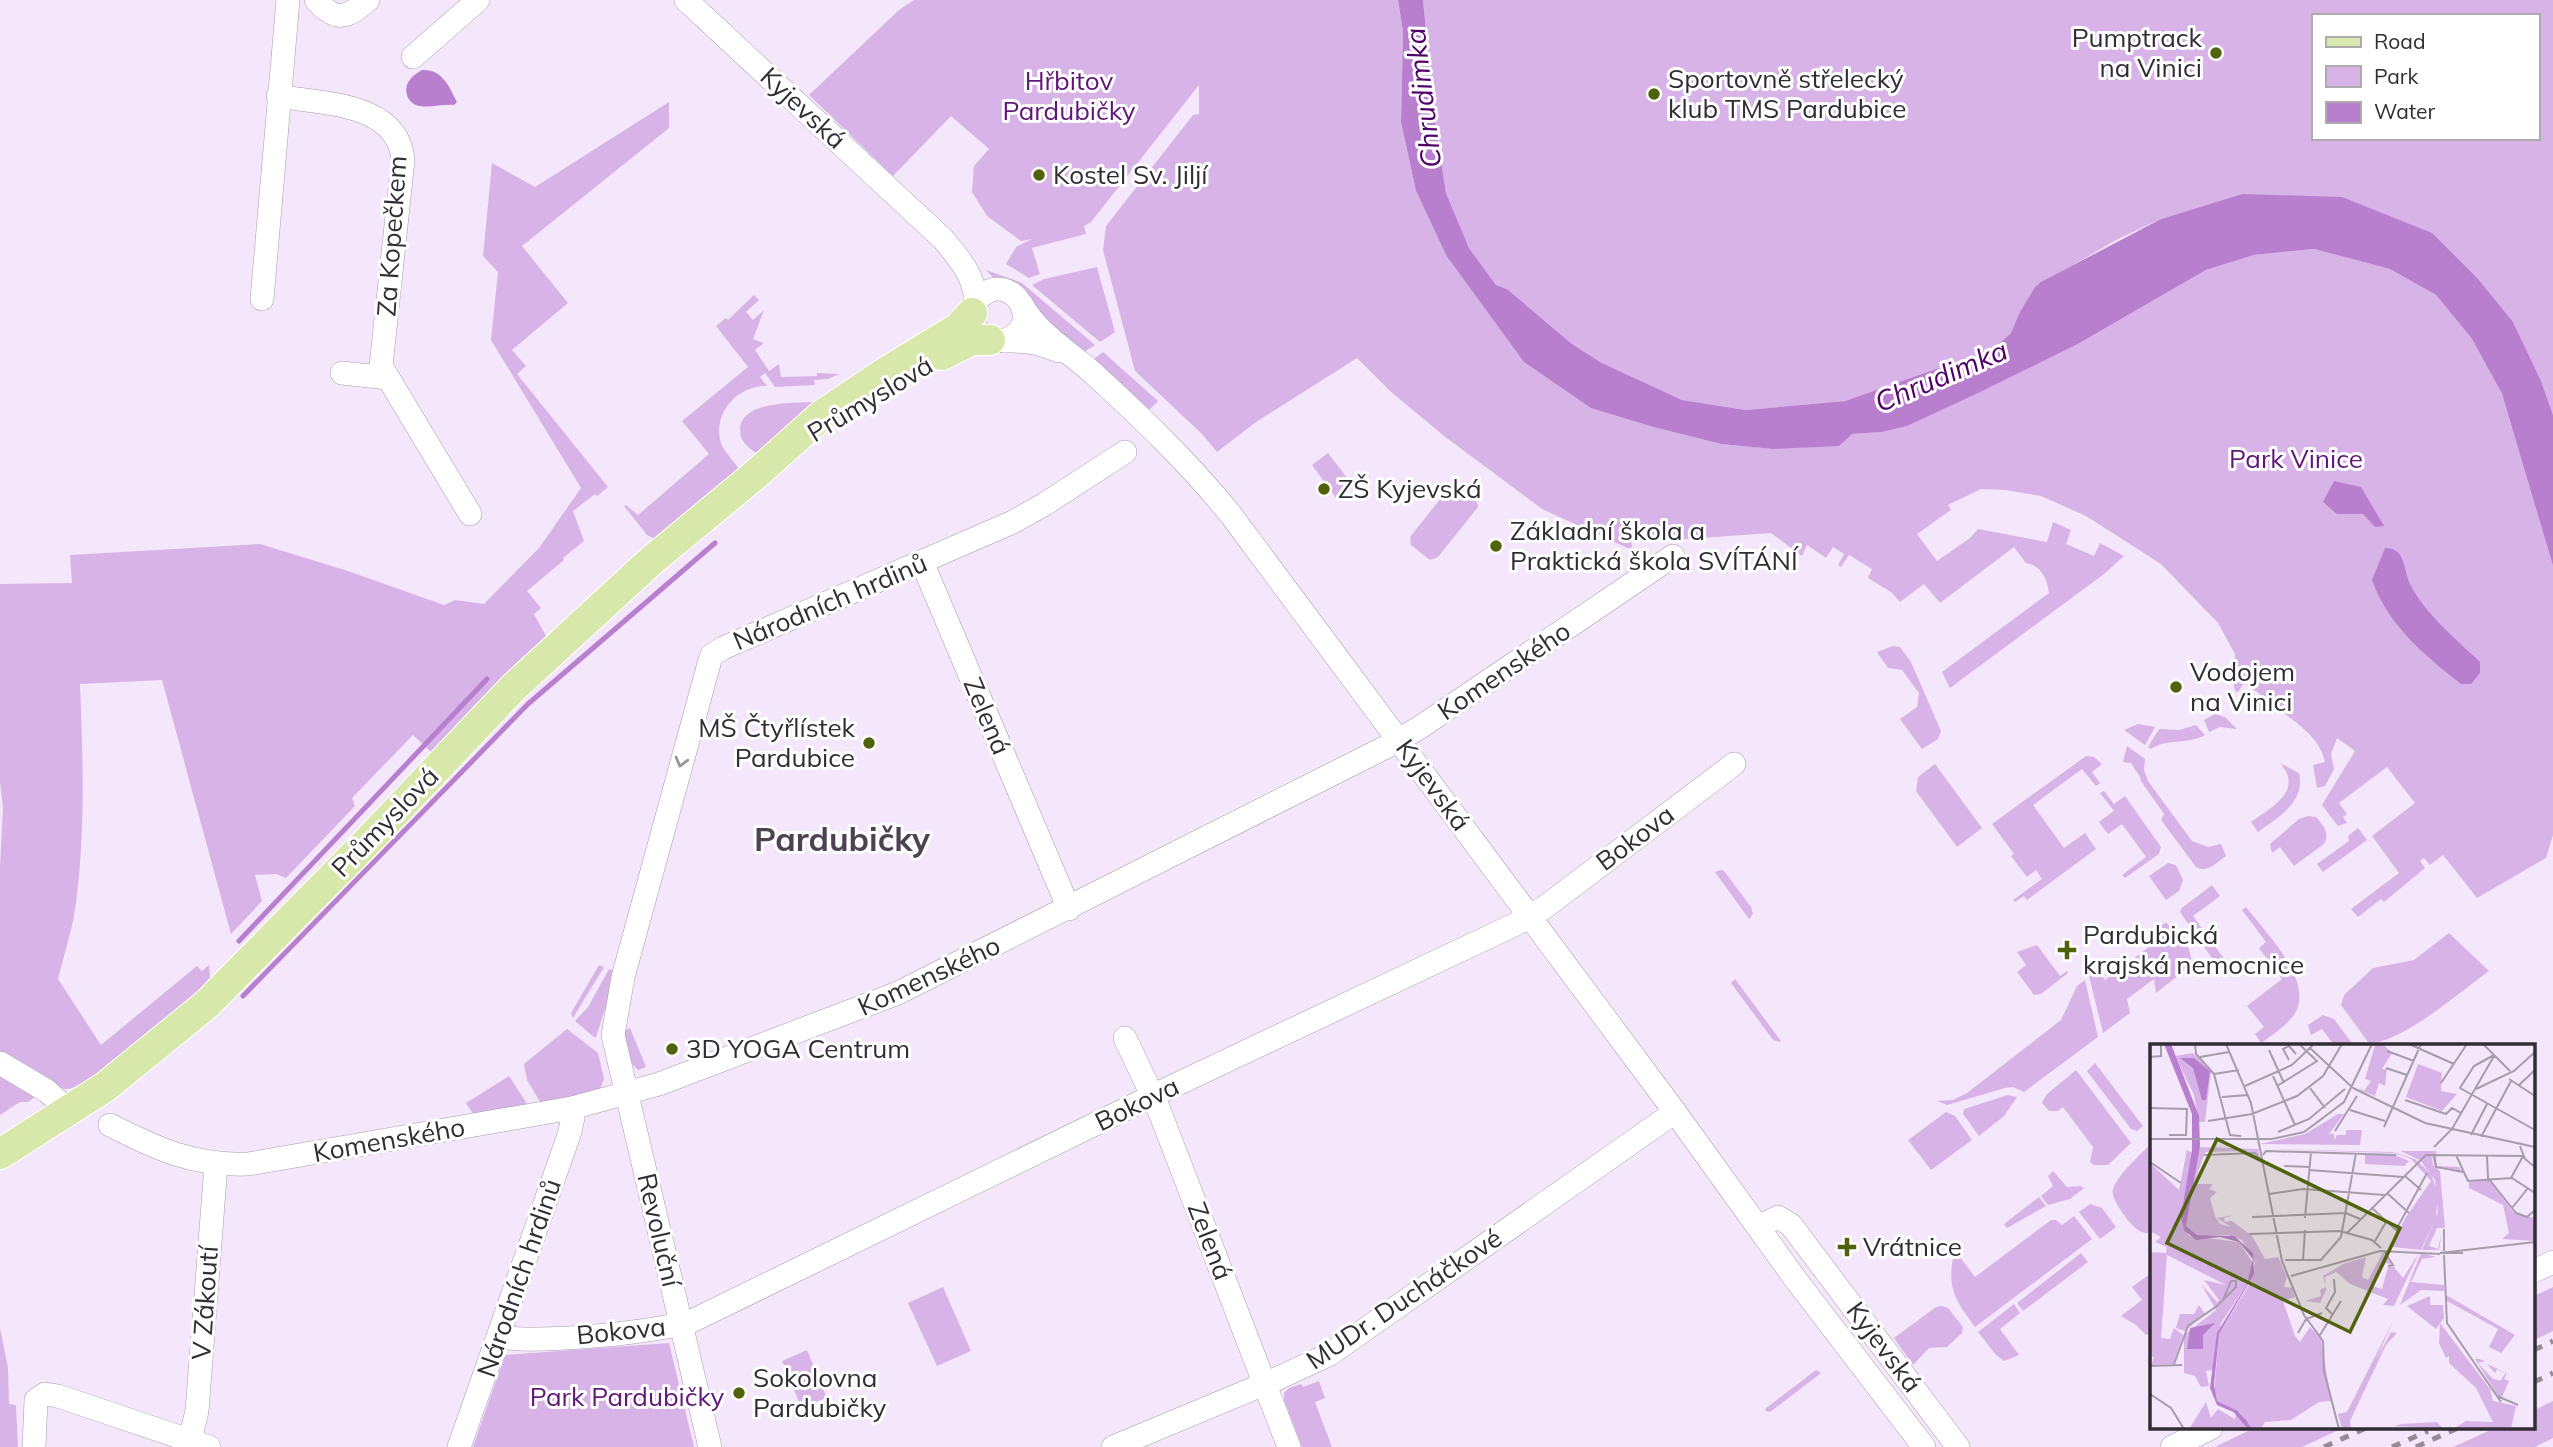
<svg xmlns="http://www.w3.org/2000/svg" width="2553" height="1447" font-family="Mulish,sans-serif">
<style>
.green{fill:#d8b3e7;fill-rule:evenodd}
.water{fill:#b97fcf}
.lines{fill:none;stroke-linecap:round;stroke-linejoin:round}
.stream{stroke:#b97fcf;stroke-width:5}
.minor-casing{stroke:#a79aad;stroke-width:24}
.major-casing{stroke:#fff;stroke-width:32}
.minor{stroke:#fff;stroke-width:23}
.major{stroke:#d7e8aa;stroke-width:30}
.rail{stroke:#948a98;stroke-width:5;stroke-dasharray:9 9;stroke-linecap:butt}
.oneway{stroke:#98969a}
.poi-dot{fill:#50630c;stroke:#fff;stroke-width:2.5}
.labels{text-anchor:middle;stroke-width:6;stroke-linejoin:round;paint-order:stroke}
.poi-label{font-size:26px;fill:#322c34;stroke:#fff;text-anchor:start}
.park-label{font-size:26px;fill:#601777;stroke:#fff}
.street-label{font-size:26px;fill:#322c34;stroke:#fff}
.water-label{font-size:28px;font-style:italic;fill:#510068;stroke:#fff}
.district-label{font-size:33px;font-weight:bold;fill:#4e4252;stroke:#fff}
.inset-river{fill:none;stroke:#b97fcf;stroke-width:3.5}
.inset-road{fill:none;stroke:#a79cab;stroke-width:2}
.view{fill:#50630c;fill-opacity:0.15;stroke:#50630c;stroke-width:3.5}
.inset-edge{fill:none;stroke:#322c34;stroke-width:3.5}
</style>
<rect width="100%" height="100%" fill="#f5e7fb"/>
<g class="green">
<path d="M914 0H1398L1403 32 1401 122 1416 191 1446 255 1657 428 1721 444 1773 449 1847 437 1852 434 1882 432 1907 426 2076 345 2206 270 2254 255 2314 249 2390 269 2436 295 2472 339 2502 394 2553 566V835L2546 858 2477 898 2443 855 2430 865 2424 858 2420 861 2425 868 2384 902 2381 899 2358 917 2351 909 2399 873 2372 836 2415 803 2387 767 2339 803 2347 814 2343 817 2347 823 2338 826 2322 805 2355 751 2337 738 2331 754 2334 769 2325 786 2317 788 2313 765 2325 762C2320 735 2289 718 2269 702L2260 712 2253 705 2260 694 2244 683 2238 692 2235 691 2233 680 2235 654 2218 623 2161 564 2086 516 2041 496 2005 490 1981 489 1948 505 1951 510 1917 534 1937 561 1970 538 1978 529 2047 542 2053 522 2071 530 2066 544 2094 556 2100 543 2124 556 2104 574 1950 688 1942 672 2049 593C2048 580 2041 565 2026 563L2014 547 1940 603 1924 584 1900 602 1891 592 1868 578 1872 569 1849 555 1841 567 1838 565 1844 554 1833 547 1826 558 1807 545 1802 556 1771 533 1672 540 1631 534 1632 550 1542 509 1444 436 1390 391 1357 358 1256 422 1217 452 1202 434 1135 371 1103 250 1106 226 1193 115 1199 114V85L1091 222 1084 226 1086 234 1032 248 1040 274 1029 278 1006 264 1016 247 1032 239 1021 241 987 216 972 192 974 166 989 149 951 116 893 176 809 95 899 10Z"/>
<path d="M1423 0H2553V415L2541 381 2513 322 2242 194 2161 219 2118 239 2035 287 2011 333 1998 345 1980 357 1936 369 1845 401 1746 410 1682 400 1600 362 1572 344 1507 289 1496 285 1469 248 1446 193 1435 122ZM2313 16H2537V138H2313Z"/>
<path d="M669 102V128L522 246 568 303 512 350 526 366 517 374 608 487 597 496 595 494 573 511 584 541 563 558 564 560 527 591 541 608 534 614 546 636 432 753 413 735 352 798 355 806 286 878 276 874 255 875 262 901 231 934 162 680 80 684C83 760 86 840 74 916 70 937 63 958 58 979L101 1045 197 966 202 971 209 965 210 977C202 995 86 1090 67 1089 54 1089 13 1062 0 1054V867L3 807 0 782V584L72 583 70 555 260 544 348 571 444 605 455 600 484 604 539 548 581 488 491 340 498 272 483 256 492 163 535 187Z"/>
<path d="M1097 267 1115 332 1100 342 1032 285 1044 279Z"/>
<path d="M986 270 1022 283 1095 345 1084 352 1052 331 1026 294 1027 291 1021 286 1017 287 995 279Z"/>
<path d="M754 295 759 300 746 312 753 320 764 310 753 339 764 343 755 350 769 371 779 364 781 377 817 376V373L839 374 828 379 814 380 815 385 775 387 765 373 760 377 767 386C738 385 712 413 721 443 725 454 735 461 740 471L657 540 647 535 624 506 626 505 638 515 709 454 682 421 748 367 716 326 726 318 728 320Z"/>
<path d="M1103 352 1158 401 1148 411 1095 364V358Z"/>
<path d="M824 402 760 453 755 452C746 446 740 440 740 429 741 399 803 403 824 402Z"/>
<path d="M1328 453 1354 487 1337 499 1312 465Z"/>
<path d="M1454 485C1464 486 1477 497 1478 507L1438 557 1430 560 1411 545 1410 537 1449 488Z"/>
<path d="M1893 646 1900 647 1911 662 1941 731 1938 739 1922 749 1900 719 1917 707 1919 693 1902 670 1888 668 1877 652Z"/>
<path d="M2215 714 2225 717 2237 729 2220 727 2209 732 2204 720Z"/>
<path d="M2138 724 2155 727 2145 745 2124 730Z"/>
<path d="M2196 725 2205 735C2187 745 2167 738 2151 749L2148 747 2159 729 2179 730Z"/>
<path d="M2127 746 2145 759 2144 770 2148 781 2192 841 2208 847 2221 844 2226 856C2217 862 2207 874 2196 867L2161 820 2164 814 2141 781 2140 777 2131 763 2123 762Z"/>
<path d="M2086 756 2094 757 2102 764 2092 772 2100 783 2096 786 2082 769 2033 805 2064 848 2085 833 2096 849 2027 900 2024 896 2015 902 2013 900 2042 879 2036 870 2027 877 2011 856 2014 854 1992 824Z"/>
<path d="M2280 763 2299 773C2306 802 2278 817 2258 832L2251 822C2270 808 2305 791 2280 763Z"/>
<path d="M1935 764 1982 828 1957 847 1916 791 1918 777Z"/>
<path d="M2104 791 2114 804 2125 796 2161 847 2159 854 2125 878 2122 875 2146 857 2122 824 2108 834 2099 822 2114 811 2100 793Z"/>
<path d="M2308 816 2316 817C2324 826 2330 833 2324 844L2294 866 2280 847 2272 853 2270 844 2299 819Z"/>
<path d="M2358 828 2367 840 2323 872 2317 864 2349 841 2348 836Z"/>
<path d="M2168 863 2176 865 2183 880 2179 891 2166 900 2149 876Z"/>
<path d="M1721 870 1724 871 1751 907 1753 914 1749 919 1715 872Z"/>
<path d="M2212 885 2220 896 2193 916 2230 967H2218L2180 912 2182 908Z"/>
<path d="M2246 907C2265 932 2316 982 2294 1015 2286 1026 2272 1035 2261 1043L2255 1034 2264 1027 2247 1006 2282 979 2259 948 2266 942 2242 910Z"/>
<path d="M2166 923C2179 930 2197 953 2189 967L2156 993 2154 979 2127 999 2130 1013 2103 1033 2089 976 2097 970 2105 980 2161 938 2154 928Z"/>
<path d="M2449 933 2489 971C2465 988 2396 1048 2368 1042L2341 1005 2344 995 2373 968 2414 960Z"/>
<path d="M2037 945 2060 976 2067 971 2068 973 2041 994 2034 995 2017 972 2026 965 2017 952Z"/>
<path d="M599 965 604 967 573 1018 571 1013Z"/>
<path d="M609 969 617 972 596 1037H594L575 1021 588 1007Z"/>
<path d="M1735 979 1781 1041 1780 1042 1773 1040 1731 983Z"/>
<path d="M2085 980 2098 1037 2024 1092 2013 1087 2005 1088 1947 1105 1937 1101 1953 1100 1967 1093 2061 1020 2077 986Z"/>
<path d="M2323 1015 2334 1019 2354 1046H2335L2322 1029 2311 1035 2308 1025Z"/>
<path d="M630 1028 646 1067 638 1070 629 1061 622 1032Z"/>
<path d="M567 1029 598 1053 604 1079 600 1089 542 1105 527 1080 524 1064Z"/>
<path d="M2095 1063 2143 1126 2137 1131 2131 1129 2087 1071Z"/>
<path d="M2076 1070 2131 1143 2108 1165H2094L2090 1162 2093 1147 2063 1107 2058 1111H2049L2042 1103 2046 1095Z"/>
<path d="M0 1073 35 1097 28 1102H20L0 1115Z"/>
<path d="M509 1076 529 1107 475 1117 466 1103Z"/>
<path d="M2008 1095 2017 1097 2004 1116 1979 1136 1963 1114 1964 1109Z"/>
<path d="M1946 1112 1955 1116 1972 1140 1931 1170 1908 1140Z"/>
<path d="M2152 1143V1231C2147 1233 2147 1234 2142 1232 2133 1230 2109 1198 2113 1189 2118 1174 2141 1154 2152 1143Z"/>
<path d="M2053 1171 2067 1187 2081 1186 2084 1188 2070 1199 2048 1205 2041 1196 2053 1186 2048 1176Z"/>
<path d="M2039 1197 2046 1206 2007 1228 2004 1224Z"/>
<path d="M2090 1204 2102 1208 2116 1227 2100 1239 2079 1212Z"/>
<path d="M2074 1216 2092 1239 1975 1327C1957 1302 1947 1290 1953 1259L1960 1257 1975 1277 2051 1220H2056L2062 1225Z"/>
<path d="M2081 1253 2088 1262 2023 1311 2017 1303Z"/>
<path d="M2150 1274 2152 1276V1332L2146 1335 2136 1325 2121 1316 2142 1300 2132 1287Z"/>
<path d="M943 1287 971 1351 937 1366 908 1303Z"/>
<path d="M2553 1287V1331L2534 1340V1296Z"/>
<path d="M2014 1304 2020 1313 2000 1329 2019 1355 2004 1361 1996 1355 1978 1332Z"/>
<path d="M1942 1306 1948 1308 1963 1327 1962 1333 1947 1347 1929 1348 1913 1365 1894 1338 1936 1307Z"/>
<path d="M0 1328 8 1368 9 1404 16 1405 18 1447H0Z"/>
<path d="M669 1343 694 1447H473L505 1355Z"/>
<path d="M807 1350 827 1398 801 1407 782 1361Z"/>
<path d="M1816 1370 1821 1373 1770 1412 1766 1411 1765 1409Z"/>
<path d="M1319 1381 1325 1398 1315 1402 1332 1447H1302L1284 1400V1393L1289 1388 1301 1384 1303 1387Z"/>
<path d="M2553 1401V1438L2535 1447H2453L2495 1428H2534V1410Z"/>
<path d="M2254 1428H2343L2302 1447H2215Z"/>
</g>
<g class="water">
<path d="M1398 0H1423L1435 122 1446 193 1469 248 1496 285 1507 289 1572 344 1600 362 1682 400 1746 410 1845 401 1936 369 1980 357 1998 345 2011 333 2020 312 2035 287 2041 282 2161 219 2242 194 2342 197 2432 233 2478 279 2513 322 2541 381 2553 415V566L2502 394 2472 339 2436 295 2390 269 2314 249 2254 255 2206 270 2076 345 1976 394 1907 426 1882 432 1852 434 1839 446 1773 449 1721 444 1657 428 1591 408 1524 362 1446 255 1416 191 1401 122 1403 32Z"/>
<path d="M422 70C442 69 449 86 457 102L454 105C443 104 431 108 420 106 409 105 402 91 409 81 412 76 417 73 422 70Z"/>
<path d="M2334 481 2361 487 2384 526 2375 527 2363 514H2337L2323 502Z"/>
<path d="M2385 548C2406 548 2403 569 2410 584 2425 614 2457 640 2480 662V673L2471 684H2461C2424 655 2388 625 2372 580Z"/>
</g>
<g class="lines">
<g class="stream">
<path d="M239 941 487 679"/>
<path d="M243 996 528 704 715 543"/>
</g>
<g class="minor-casing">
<g id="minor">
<path d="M316 0C336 23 347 18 368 0"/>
<path d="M686 0 943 239C958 257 977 278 975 303"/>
<path d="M413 57 478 0"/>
<path d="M278 96C322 104 398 102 403 160L381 366 470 514"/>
<path d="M262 299 288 0"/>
<path d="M1022 305C1038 334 1071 353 1095 375 1144 420 1190 464 1231 515L1675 1112 1796 1280 1924 1447"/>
<path d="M1003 341C1049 326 1010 268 980 297 973 303 971 312 973 321 979 347 1009 339 1028 342 1039 343 1049 347 1059 351"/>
<path d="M342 373 388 378"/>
<path d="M922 562 1069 909"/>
<path d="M1125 1038 1159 1110 1289 1447"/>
<path d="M0 1063 47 1091 69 1111"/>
<path d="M110 1125C157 1149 194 1166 248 1164L572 1108 659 1084 898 993 1386 747 1419 728 1673 556"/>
<path d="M1758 1227 1778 1217 1791 1225 1958 1447"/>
<path d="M2534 1271 2553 1262"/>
<path d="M499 1336C528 1345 664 1332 694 1320L1169 1088 1516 924 1545 907 1734 764"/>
<path d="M190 1440 197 1411 216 1165"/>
<path d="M34 1447 36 1400 45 1394 58 1396 209 1447"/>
<path d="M459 1447 569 1135 573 1118 572 1108"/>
<path d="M710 1447 613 1035 623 977 710 660 712 655 723 648 1013 522 1045 504 1125 452"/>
<path d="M1113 1447 1274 1380 1330 1354 1675 1112"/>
<path d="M2172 1447 2211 1428"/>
</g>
</g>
<g class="major-casing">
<g id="major">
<path d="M942 355 972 340H990"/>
<path d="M0 1154 105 1087 207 1004 367 842 514 687 651 561 756 474 822 415 886 372 958 328 972 313"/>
</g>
</g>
<use href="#minor" class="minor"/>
<use href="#major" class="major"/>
<g class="rail">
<path d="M2534 1350 2553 1341"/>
<path d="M2534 1382 2553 1373"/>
<path d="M2324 1447 2366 1428"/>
<path d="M2392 1447 2428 1431"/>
<path d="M2416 1447 2458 1428"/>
</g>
</g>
<defs><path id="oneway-chevron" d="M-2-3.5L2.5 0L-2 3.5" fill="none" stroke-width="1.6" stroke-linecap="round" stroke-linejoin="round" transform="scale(1.75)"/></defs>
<use class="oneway" href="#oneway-chevron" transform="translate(681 762) rotate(105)"/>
<g class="poi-dot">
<circle cx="2216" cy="53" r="7"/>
<circle cx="1654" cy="94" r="7"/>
<circle cx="1039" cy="175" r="7"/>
<circle cx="1324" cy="489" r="7"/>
<circle cx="1496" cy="546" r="7"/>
<circle cx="2176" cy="687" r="7"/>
<circle cx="869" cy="743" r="7"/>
<path d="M2063.5 939.5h7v7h7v7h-7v7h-7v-7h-7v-7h7z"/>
<circle cx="672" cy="1049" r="7"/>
<path d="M1843.5 1236.5h7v7h7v7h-7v7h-7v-7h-7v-7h7z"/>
<circle cx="739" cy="1393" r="7"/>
</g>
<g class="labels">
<g class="poi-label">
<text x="2202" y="47" text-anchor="end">Pumptrack<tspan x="2202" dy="30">na Vinici</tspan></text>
<text x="1668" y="88">Sportovně střelecký<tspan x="1668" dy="30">klub TMS Pardubice</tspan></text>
<text x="1053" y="184">Kostel Sv. Jiljí</text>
<text x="1338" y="498">ZŠ Kyjevská</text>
<text x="1510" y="540">Základní škola a<tspan x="1510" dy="30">Praktická škola SVÍTÁNÍ</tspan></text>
<text x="2190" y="681">Vodojem<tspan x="2190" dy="30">na Vinici</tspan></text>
<text x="855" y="737" text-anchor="end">MŠ Čtyřlístek<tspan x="855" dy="30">Pardubice</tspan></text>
<text x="2083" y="944">Pardubická<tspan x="2083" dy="30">krajská nemocnice</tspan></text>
<text x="686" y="1058">3D YOGA Centrum</text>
<text x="1863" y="1256">Vrátnice</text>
<text x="753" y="1387">Sokolovna<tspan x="753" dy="30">Pardubičky</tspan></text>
</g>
<g class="park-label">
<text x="1069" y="90">Hřbitov<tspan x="1069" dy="30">Pardubičky</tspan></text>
<text x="2296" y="468">Park Vinice</text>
<text x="627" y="1406">Park Pardubičky</text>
</g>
<g class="street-label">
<text transform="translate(803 108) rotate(43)" y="9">Kyjevská</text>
<text transform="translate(392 236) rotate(-86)" y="9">Za Kopečkem</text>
<text transform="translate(870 399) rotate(-31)" y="9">Průmyslová</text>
<text transform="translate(830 602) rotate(-23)" y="9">Národních hrdinů</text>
<text transform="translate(1504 671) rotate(-34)" y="9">Komenského</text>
<text transform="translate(987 716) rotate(67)" y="9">Zelená</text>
<text transform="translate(1433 785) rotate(54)" y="9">Kyjevská</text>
<text transform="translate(385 822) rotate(-46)" y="9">Průmyslová</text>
<text transform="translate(1635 838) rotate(-37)" y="9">Bokova</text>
<text transform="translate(929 976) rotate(-25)" y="9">Komenského</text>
<text transform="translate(1137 1104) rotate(-26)" y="9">Bokova</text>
<text transform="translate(389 1140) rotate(-10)" y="9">Komenského</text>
<text transform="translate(659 1230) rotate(77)" y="9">Revoluční</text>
<text transform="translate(1210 1241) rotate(69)" y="9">Zelená</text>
<text transform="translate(519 1278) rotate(-71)" y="9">Národních hrdinů</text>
<text transform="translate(1404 1299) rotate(-34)" y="9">MUDr. Ducháčkové</text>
<text transform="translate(205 1303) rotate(-86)" y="9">V Zákoutí</text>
<text transform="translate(621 1331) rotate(-6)" y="9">Bokova</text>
<text transform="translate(1884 1347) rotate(53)" y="9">Kyjevská</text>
</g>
<g class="water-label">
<text transform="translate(1423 98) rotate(-97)" y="10">Chrudimka</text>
<text transform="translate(1941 376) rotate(-23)" y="10">Chrudimka</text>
</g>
<g class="district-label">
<text x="842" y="851">Pardubičky</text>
</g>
</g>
<g transform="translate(2150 1044)">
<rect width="385" height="385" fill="#f5e7fb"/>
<path d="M233 0 242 9 232 25H237L235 42 229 39 225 52 212 47 208 43 214 47 221 37 215 35 225 1ZM43 9 61 28 55 78H49L44 51 25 12ZM268 20 292 29 291 47 307 50 292 67 256 53ZM188 70H194L179 90H184V96L187 91H196V86H212L210 101 110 100 155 90ZM49 103 108 105 110 114 96 107 55 108 44 140H63L59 145 67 148 60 154 65 172 70 180 81 183 67 174 84 171 74 174 75 178 82 177 102 192 115 215 128 213 137 233 134 243 142 244 145 253 133 257 145 292 150 298 160 283 171 295 181 357 169 358 141 376 115 378 111 385H100L86 366 67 357 64 351 69 290 99 241 105 219 92 196 78 191H47L36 182ZM116 105 243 108 265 115 281 130 288 150 286 173 271 206 243 203 254 176 281 137 261 115 244 109ZM37 106 42 109 31 172 39 192 89 198 103 219 97 240 71 279 63 326 56 327 59 342 51 343 45 332 34 329V291L66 266 51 240 67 258 69 256 54 236 76 241 17 211 11 294 20 295 24 284 33 291 23 320 1 321 4 313 0 312V208L16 209 17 203 5 198 11 193 0 187V119L29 146ZM250 107H286L287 122 309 123 312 127 285 122V110H281L283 121 290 127 295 184H287L279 202 288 205 292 187 289 206H272L288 168 285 136 270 116ZM215 110 245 111 259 117 254 122 215 120ZM338 135 364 169 385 174V197L352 195 359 189 353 161 319 144V138ZM233 208 241 220 236 219 228 230 223 242 232 245 238 223 243 222 253 234 269 209 244 262 233 261 238 255 200 240 186 228 175 233 176 246 170 259 155 257 171 252 170 246 176 243 173 232 195 219 216 213 212 233 218 236ZM271 209 286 213 272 215 261 238 294 241V247L271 246 250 261ZM296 251 365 291 351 309 339 303 348 285 297 257ZM280 252V261H293L294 274 286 285 257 262ZM49 261 55 270 35 287 26 284 30 270H44ZM243 277 226 316 241 288 247 289 236 301 200 377 201 385H192L188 370 197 368ZM290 279 340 345 343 357 366 362 361 385H303L316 377 343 378 326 344 299 319V312L296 314 289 299ZM325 315H329L335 317 328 319 342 334 350 337 356 329 347 325 345 329 337 320 357 329 354 335 359 337 352 353 348 352ZM56 358 61 374 68 365 85 375 86 369 98 385H39ZM287 378 293 385 244 382 251 380Z" fill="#d8b3e7"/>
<path d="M14 0H21L49 72 50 102 36 182 47 191 84 192 103 209 104 230 69 290 64 341 67 357 86 366 97 377 100 385 90 371 67 361 60 344 67 289 97 240 103 215 89 198 70 193 46 196 34 186 31 172 42 106V70ZM30 14H44L60 27 56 56H52L43 24ZM65 279 53 291V305H37L40 284Z" fill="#b97fcf"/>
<path class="inset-river" d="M85 367 100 385"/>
<path class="inset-road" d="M45 0 46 10 64 30 80 91 91 92M76 0 101 59 132 217 154 271 173 297 174 327 189 385M259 0 304 20M333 0 360 27M160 4 203 44M119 6 134 39M237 7 264 17M344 11 324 22 310 44 385 86M0 13 11 12V0M50 13 79 8M139 16 133 5 139 2 146 10M236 24 257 31M64 30 89 26M123 32 145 81M359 35 385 52M291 39 317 0M369 41 385 26M95 42 142 21 164 0M127 42 167 17 151 2M160 44 175 64M203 44 275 79 385 103M326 45 364 27 385 8M72 53 98 51M255 56 296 70 302 64 311 69M0 64 37 65 36 91H19M200 66 235 77M58 77 102 70 147 52 173 32 192 0M234 83 271 0M185 87 207 52M128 88 159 75 195 45M321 91 337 60M331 93 361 37M0 95H122L154 88 194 58 222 0M370 102 375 115 385 123M284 103 302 85 344 12M283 110 286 123 313 128M54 111 105 109 110 115M113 111 116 107 246 111M306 111 318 137 362 134 385 149M337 112 338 134 366 169 377 173 385 166M0 118 31 139M134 122 159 123M159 126 253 133M255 132 271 146M361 134 373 112M237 149 259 169M119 150 153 145 235 151M222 164 246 186 277 129M362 164 378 144M102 173 196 169 210 175M155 174 161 108M294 185V207M197 189 276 111 373 112M99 190 190 187 222 196 231 204M225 197 236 178M234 207 243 221 238 222M313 209H290L385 198M294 211 297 279 351 358M135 216H171L191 193 206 109M153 216 155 186M141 232 230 207 290 210M183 271 176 264 185 248 184 235M148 289 156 275 172 269M170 291 191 257M24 320 38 282 67 262 86 243V237H81L73 256M0 322 32 321M0 350 21 364 34 385M347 352 368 361"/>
<path class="view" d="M67 95 250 184 200 288 17 199Z"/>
<rect width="385" height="385" class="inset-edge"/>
</g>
<rect x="2312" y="14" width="228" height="126" fill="#ffffff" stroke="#adabae" stroke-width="2"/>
<rect x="2326" y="37" width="35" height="10" fill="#d7e8aa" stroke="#adabae" stroke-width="2"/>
<text x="2374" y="49" font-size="21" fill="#322c34">Road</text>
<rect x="2326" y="66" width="35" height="21" fill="#d8b3e7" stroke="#adabae" stroke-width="2"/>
<text x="2374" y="84" font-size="21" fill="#322c34">Park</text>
<rect x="2326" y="102" width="35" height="21" fill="#b97fcf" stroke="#adabae" stroke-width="2"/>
<text x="2374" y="119" font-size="21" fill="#322c34">Water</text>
</svg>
